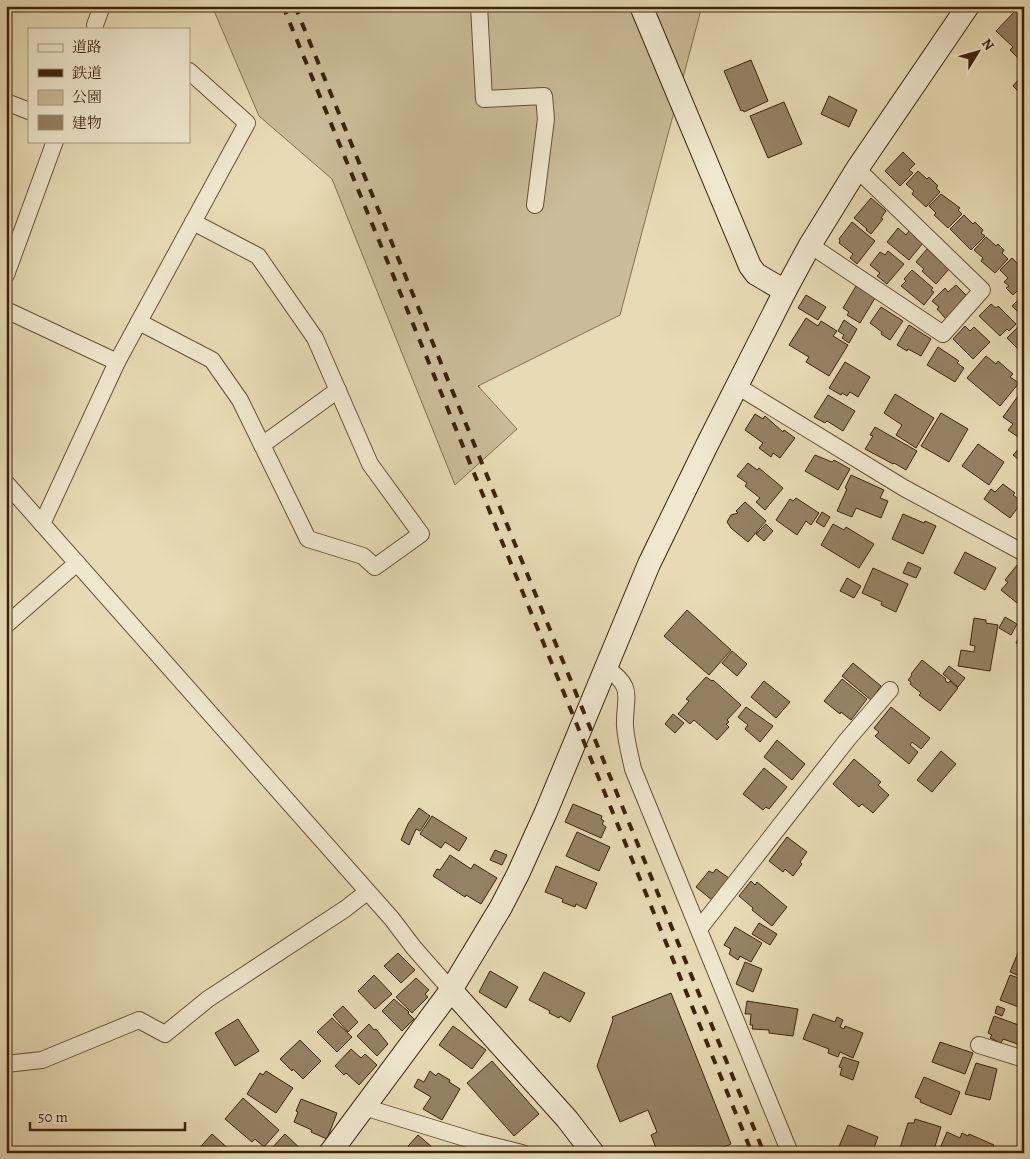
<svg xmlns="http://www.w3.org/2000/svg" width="1030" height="1159" font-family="Alegreya,'Noto Serif JP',serif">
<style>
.green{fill:#cabc98;stroke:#846f52}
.building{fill:#958264;stroke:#3d220c}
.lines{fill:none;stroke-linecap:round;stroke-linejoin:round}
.street-casing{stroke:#685036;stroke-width:18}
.secondary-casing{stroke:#3d220c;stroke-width:24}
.street{stroke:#efe8cf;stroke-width:16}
.secondary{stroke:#efe8cf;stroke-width:22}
.rail{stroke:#3d220c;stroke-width:4;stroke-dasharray:9 9;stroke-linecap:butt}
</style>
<rect width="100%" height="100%" fill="#e7dbb5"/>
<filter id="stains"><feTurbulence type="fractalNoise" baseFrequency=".004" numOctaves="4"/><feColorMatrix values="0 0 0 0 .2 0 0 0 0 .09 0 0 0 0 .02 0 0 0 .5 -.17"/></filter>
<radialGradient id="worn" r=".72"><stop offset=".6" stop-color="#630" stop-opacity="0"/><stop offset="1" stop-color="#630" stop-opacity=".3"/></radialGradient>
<path class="green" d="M212 6H702L620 315 478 386 517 429 455 485 332 179 259 116Z"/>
<g class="building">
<path d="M1017 9 1024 15V56L1020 60 1010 50 1013 47 996 31Z"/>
<path d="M751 60 768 101 744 112 743 110 741 111 724 71Z"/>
<path d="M1024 73V97L1013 86Z"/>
<path d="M829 96 857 110 849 127 821 114Z"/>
<path d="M784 102 802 144 768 158 750 116Z"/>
<path d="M903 152 915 164 909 170 913 173 900 186 885 171Z"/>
<path d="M918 171 927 179 929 177 938 186 936 188 940 192 926 207 912 194 914 191 906 184Z"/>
<path d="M941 194 960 208 958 210 962 214 948 228 934 215 936 213 929 206Z"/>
<path d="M871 198 886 211 881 218 883 219 871 234 866 230 867 229 854 218Z"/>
<path d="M964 215 973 224 975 222 983 230 981 233 985 236 971 250 950 229Z"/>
<path d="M852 222 875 241 857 264 850 258 853 254 839 243 840 241 839 239Z"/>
<path d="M898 228 906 235 909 231 923 243 909 260 887 242Z"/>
<path d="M986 237 996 246 998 244 1004 250 1002 253 1008 259 995 273 981 261 983 258 974 250Z"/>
<path d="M927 249 949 269 936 284 922 271 924 269 916 262Z"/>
<path d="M888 251 904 264 887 284 877 276 880 273 870 265 880 252 885 255Z"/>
<path d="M1012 258 1024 270V288L1019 293 1017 291 1013 295 1006 288 1009 286 1004 282 1008 278 1000 270Z"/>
<path d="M912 270 933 288 931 290 934 292 924 305 901 286 906 281 904 279Z"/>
<path d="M956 285 968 297 946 319 937 309 939 307 932 301 945 288 948 292Z"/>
<path d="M856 286 875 298 860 323 847 315 849 312 843 308Z"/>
<path d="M1024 294V318L1012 306Z"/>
<path d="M806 295 826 307 818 320 798 308Z"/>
<path d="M991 304 996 308 998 306 1016 324 1009 331 1007 329 1000 336 979 316Z"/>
<path d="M881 307 903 321 890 340 881 334 882 332 870 323Z"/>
<path d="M806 318 818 326 821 321 837 331 833 336 848 345 829 376 806 362 809 357 789 345Z"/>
<path d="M844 320 857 329 849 343 842 338 844 335 838 331Z"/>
<path d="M909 325 931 339 921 356 908 349 907 351 897 345Z"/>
<path d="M1020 325 1024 328V355L1007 338Z"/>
<path d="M965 326 970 331 974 327 990 342 973 359 953 339Z"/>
<path d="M938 347 959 361 957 363 964 368 955 382 927 365Z"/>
<path d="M986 356 996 364 998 361 1013 374 1010 377 1019 383 1000 406 967 378Z"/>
<path d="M845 362 870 377 858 397 850 392 847 396 842 393 841 395 829 388Z"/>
<path d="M1021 392 1024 394V435L1021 439 1008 430 1013 424 1003 417Z"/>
<path d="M895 394 934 418 916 448 896 435 902 425 884 413Z"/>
<path d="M828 395 855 411 843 431 827 421 825 423 814 417Z"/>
<path d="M941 413 968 429 949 462 921 446Z"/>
<path d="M755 414 763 419 765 416 783 432 784 430 795 438 780 458 773 453 771 457 759 448 763 443 745 430Z"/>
<path d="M875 427 917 451 906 470 894 463 893 464 865 449 873 436 870 435Z"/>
<path d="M1024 443V464L1013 455Z"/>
<path d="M978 444 1004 462 989 485 962 466Z"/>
<path d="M815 455 832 462 834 460 850 469 838 490 805 471Z"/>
<path d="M748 463 757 470 759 468 783 488 765 510 756 502 760 498 745 486 747 483 737 476Z"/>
<path d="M851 475 884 490 880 498 888 501 881 518 856 508 852 517 837 511 847 489 845 488Z"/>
<path d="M1003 484 1015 493 1013 495 1022 502 1010 518 984 499 991 489 995 492Z"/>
<path d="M796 498 819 513 811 525 806 521 797 535 776 520 790 499 793 501Z"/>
<path d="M745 502 766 521 748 542 731 528 727 522 731 515 738 513 736 511Z"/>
<path d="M822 512 830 517 824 527 816 522Z"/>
<path d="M903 514 924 523 925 521 936 526 923 554 892 539Z"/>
<path d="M766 524 773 531 764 541 756 534Z"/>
<path d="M833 524 844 530 846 527 874 544 859 568 821 545Z"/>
<path d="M965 552 996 568 985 590 954 573Z"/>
<path d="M908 562 921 568 916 578 903 573Z"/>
<path d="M1017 565 1024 571V600L1021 598 1017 603 1001 590 1008 582 1005 580Z"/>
<path d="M873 568 908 584 896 612 881 605 882 602 862 593Z"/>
<path d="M847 578 861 586 854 598 840 591Z"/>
<path d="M687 610 731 650 709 675 664 636Z"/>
<path d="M1005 617 1017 624 1011 635 999 628Z"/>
<path d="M974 618 986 620V623L998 625 990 671 958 666 961 650 974 652 975 646 970 645Z"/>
<path d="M1024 630V647L1016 643Z"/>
<path d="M732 651 747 664 737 676 722 663Z"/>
<path d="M922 660 946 679 945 680 948 683 950 681 958 688 940 711 919 695 921 693 910 684 911 682 908 680 912 675 911 674Z"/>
<path d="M853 663 881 686 871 700 842 676Z"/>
<path d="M949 666 965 678 958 687 943 674Z"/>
<path d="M706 677 712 681 713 680 741 705 727 720 729 722 726 724 729 727 717 740 694 720 690 724 678 714 689 701 686 699Z"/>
<path d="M842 679 867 699 851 720 841 712 840 714 824 701Z"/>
<path d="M764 681 790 702 776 718 751 697Z"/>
<path d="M746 707 773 726 760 742 745 729 748 725 738 717Z"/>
<path d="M891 707 930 738 921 749 912 742 910 745 918 752 909 764 875 736 879 732 874 728Z"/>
<path d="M673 714 684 723 675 733 665 724Z"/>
<path d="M777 740 805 764 792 780 764 757Z"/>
<path d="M941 751 956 764 932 792 917 780Z"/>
<path d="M854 759 881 782 878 785 889 795 873 813 862 804 859 807 833 784Z"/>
<path d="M764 768 787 787 769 809 766 807 763 810 743 794Z"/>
<path d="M573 804 602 816 601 819 604 821 602 824 606 827 601 838 565 822Z"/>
<path d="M419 808 430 816 420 831 416 829 409 845 401 840 408 824Z"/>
<path d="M432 816 467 838 459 851 445 842 441 848 420 834Z"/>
<path d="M577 832 610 847 599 871 566 856Z"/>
<path d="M787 837 807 852 800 862 802 864 793 876 785 869 783 872 769 861Z"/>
<path d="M495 850 507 855 502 865 490 860Z"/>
<path d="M450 855 471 869 474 864 497 878 481 904 466 895 465 897 433 876 437 869 440 870Z"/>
<path d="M556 866 597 883 586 909 576 904 575 907 562 902 563 899 545 892Z"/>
<path d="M716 869 729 878 712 900 696 887 709 871 713 873Z"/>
<path d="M751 881 755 885 757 882 787 907 772 926 752 910 753 908 739 896Z"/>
<path d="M759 923 777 934 770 945 752 934Z"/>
<path d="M735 927 762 943 751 962 740 956 738 960 729 954 731 949 724 945Z"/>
<path d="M1024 942V978L1010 972 1020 948H1021Z"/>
<path d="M398 953 415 970 401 983 384 966Z"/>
<path d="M745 962 762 969 753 992 736 984Z"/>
<path d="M490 971 518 987 506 1008 479 992Z"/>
<path d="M544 972 585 993 570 1022 560 1016 559 1018 549 1013 550 1011 529 1000Z"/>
<path d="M374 975 392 994 375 1009 358 991Z"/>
<path d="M1010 975 1024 980V1009L1000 1000Z"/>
<path d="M416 978 429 990 425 994 428 997 412 1013 396 997Z"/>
<path d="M671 993 731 1144 710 1153H694L693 1151 688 1153H658L651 1135 657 1132 648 1110 620 1122 597 1066 613 1020 612 1017Z"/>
<path d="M394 999 409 1012 408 1013 414 1019 402 1031 382 1011Z"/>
<path d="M747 1001 798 1009 793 1036 769 1033V1030L752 1029 753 1025H750L751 1014H745Z"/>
<path d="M343 1006 358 1022 348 1032 333 1015Z"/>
<path d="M997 1006 1005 1009 1002 1016 995 1013Z"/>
<path d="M813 1014 835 1022 837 1017 843 1020 840 1027 844 1029 845 1026 863 1033 853 1058 840 1052 838 1057 828 1053 829 1049 803 1039Z"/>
<path d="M994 1016 1024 1027 1023 1046 1003 1039 1001 1043 990 1038 992 1035 988 1033Z"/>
<path d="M332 1018 352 1037 337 1052 317 1032Z"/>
<path d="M238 1019 259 1051 235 1066 215 1033Z"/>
<path d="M369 1024 374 1030 376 1029 388 1044 377 1056 357 1036Z"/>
<path d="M453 1026 486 1050 472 1069 439 1045Z"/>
<path d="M300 1040 321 1061 303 1079 293 1069 292 1071 280 1059Z"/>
<path d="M940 1042 973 1053 965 1074 932 1062Z"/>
<path d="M351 1049 361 1058 365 1054 377 1065 359 1085 346 1073 344 1075 335 1066Z"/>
<path d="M843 1057 859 1062 853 1080 840 1075 842 1068 839 1067Z"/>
<path d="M492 1061 539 1114 514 1136 467 1083Z"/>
<path d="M976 1063 997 1069 990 1100 965 1094Z"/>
<path d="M266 1071 293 1088 276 1113 247 1094 260 1073 263 1075Z"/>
<path d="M430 1071 436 1076 438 1073 450 1080 449 1082 460 1089 442 1120 423 1109 431 1097 414 1087 418 1079 424 1082Z"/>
<path d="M924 1077 960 1092 951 1115 920 1102 921 1100 915 1097Z"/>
<path d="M243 1098 279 1130 264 1147 255 1139 252 1142 225 1119Z"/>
<path d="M301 1099 337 1113 327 1139 311 1132 312 1130 294 1122 298 1112 296 1111Z"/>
<path d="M915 1119 941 1127 933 1153H905L899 1151 908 1123H914Z"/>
<path d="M848 1125 878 1137 872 1153H846L838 1149Z"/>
<path d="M947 1132 960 1138 962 1133 968 1136 969 1134 994 1145 990 1153H938Z"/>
<path d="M212 1134 232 1152 231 1153H195Z"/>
<path d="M285 1134 305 1153H267Z"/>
<path d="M418 1135 439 1153H409L412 1150 408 1146Z"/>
</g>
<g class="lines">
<g class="street-casing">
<g id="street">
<path d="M479 6 484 99 544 96 546 119 535 205"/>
<path d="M95 25 102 6"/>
<path d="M6 102 29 111"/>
<path d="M810 245 943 334 982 290 857 169"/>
<path d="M6 275 55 141"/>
<path d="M6 310 117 362"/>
<path d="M139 322 212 360 240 400 308 539 363 556 375 567 421 534 370 464 315 338 258 256 193 222"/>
<path d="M737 386 904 488 1024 553"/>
<path d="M262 445 338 390"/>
<path d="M6 483 392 919 414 948 451 990"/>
<path d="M42 524 117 362 247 123 189 71"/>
<path d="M6 625 77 563"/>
<path d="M605 667C636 688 624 696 625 726 626 741 630 755 633 769L790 1153"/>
<path d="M699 929 847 740 890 690"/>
<path d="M979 1045 1024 1059"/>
<path d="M6 1064 42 1060 139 1020 165 1034 208 999 345 909 367 892"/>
<path d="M364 1107 478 1142 522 1153"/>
</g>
</g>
<g class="secondary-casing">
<g id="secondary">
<path d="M641 6 750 266 756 274 785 291"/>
<path d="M451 990 567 1119 593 1153"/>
<path d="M330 1153 451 990 501 907 518 874 546 812 649 564 706 447 785 291 810 245 857 169 968 6"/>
</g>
</g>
<use href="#street" class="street"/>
<use href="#secondary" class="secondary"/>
<g class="rail">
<path d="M283 6 752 1153"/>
<path d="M295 6 764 1153"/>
</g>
</g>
<rect width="1030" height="1159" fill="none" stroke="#e7dbb5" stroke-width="25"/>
<rect x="8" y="8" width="1015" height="1144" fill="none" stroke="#3d220c" stroke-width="2.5"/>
<rect x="12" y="12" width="1005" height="1134" fill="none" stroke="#3d220c"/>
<rect x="28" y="28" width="162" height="115" fill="#efe8cf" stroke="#a89981"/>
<rect x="38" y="44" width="25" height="8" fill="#efe8cf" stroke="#a89981"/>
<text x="72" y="52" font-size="15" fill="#3d220c">道路</text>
<rect x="38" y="69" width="25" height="8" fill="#3d220c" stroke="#a89981"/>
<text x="72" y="78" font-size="15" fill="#3d220c">鉄道</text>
<rect x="38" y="90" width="25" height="15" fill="#cabc98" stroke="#a89981"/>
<text x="72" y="102" font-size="15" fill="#3d220c">公園</text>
<rect x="38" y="115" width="25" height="15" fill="#958264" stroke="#a89981"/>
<text x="72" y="128" font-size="15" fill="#3d220c">建物</text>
<g transform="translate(978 52) rotate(53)" stroke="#efe8cf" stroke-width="4" paint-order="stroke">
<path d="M0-4L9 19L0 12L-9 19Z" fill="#3d220c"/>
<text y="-8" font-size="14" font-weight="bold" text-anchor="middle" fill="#3d220c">N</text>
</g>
<path d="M30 1122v8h155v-8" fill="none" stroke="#3d220c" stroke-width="2.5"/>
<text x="38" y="1122" font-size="15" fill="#3d220c" stroke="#efe8cf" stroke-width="4" paint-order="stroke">50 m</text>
<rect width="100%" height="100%" filter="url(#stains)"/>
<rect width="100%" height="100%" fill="url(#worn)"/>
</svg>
